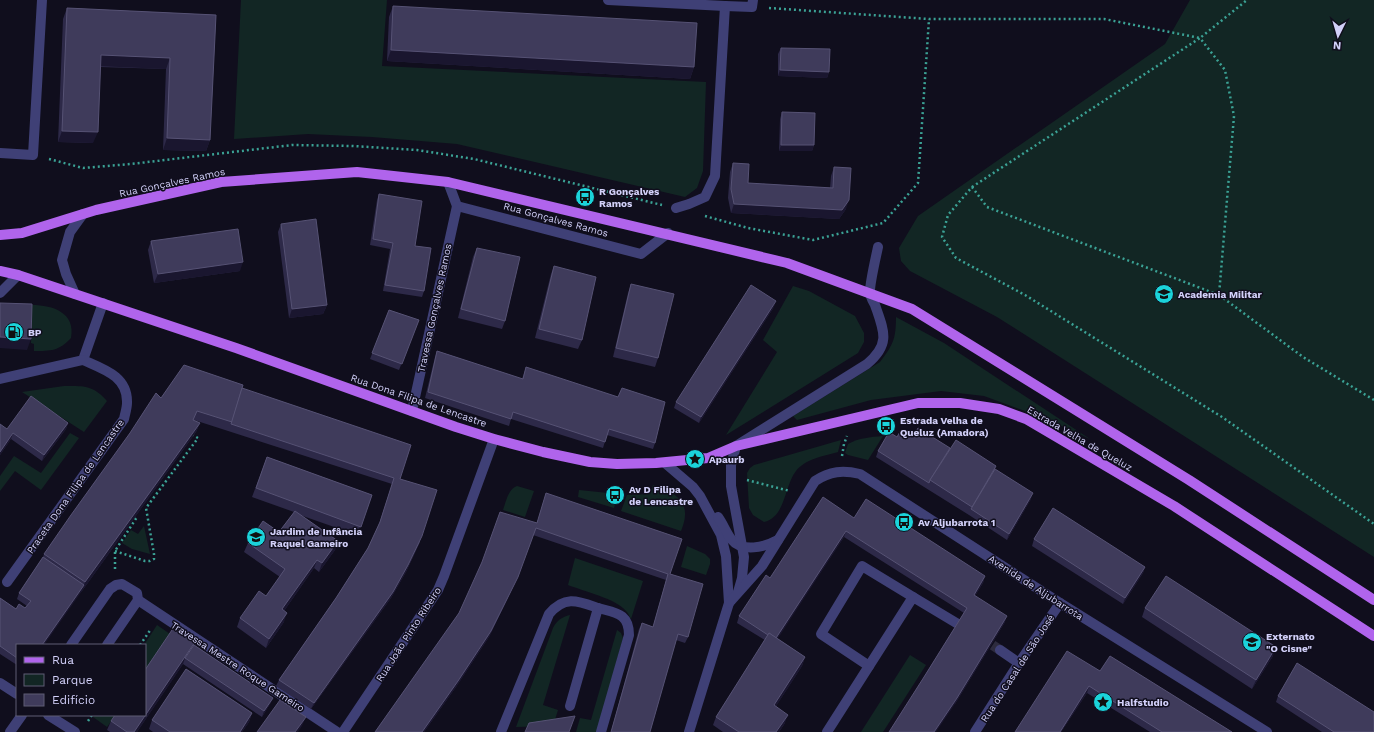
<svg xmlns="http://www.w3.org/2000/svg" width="1374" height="732" font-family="'Work Sans',sans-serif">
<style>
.green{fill:#122624}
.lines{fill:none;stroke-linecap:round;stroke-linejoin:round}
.minor-tunnel{stroke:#2d2b3e;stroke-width:10;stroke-dasharray:10 5;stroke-linecap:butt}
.path{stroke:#3ba295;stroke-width:2.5;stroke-dasharray:2 3;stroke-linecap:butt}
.minor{stroke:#3f4076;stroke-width:10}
.major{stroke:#b064ec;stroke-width:10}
.wall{fill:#2d2948}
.shaded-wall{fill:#1a162f}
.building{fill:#3f3b5b;stroke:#565274}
.labels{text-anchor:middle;stroke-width:3;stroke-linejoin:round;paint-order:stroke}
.street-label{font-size:10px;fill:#d2d0f9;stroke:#100e1d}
.poi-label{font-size:10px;font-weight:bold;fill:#d2d0f9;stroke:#100e1d;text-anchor:start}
</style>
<rect width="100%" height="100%" fill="#100e1d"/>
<g class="green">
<path d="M241 0H387L382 66 706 82 703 171 697 188 685 197 457 144 372 137 308 134 234 139Z"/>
<path d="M1190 0H1374V557L997 317 910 271 901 261 899 248 918 216 1165 44Z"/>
<path d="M793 286 809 291 855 316 864 333V342L858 353 726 435 777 352 763 340Z"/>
<path d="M32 305C53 305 76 313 71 338 59 351 51 351 34 351V344L31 343 32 315 26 307Z"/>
<path d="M896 317 944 343 1090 439 1044 418 984 396 941 391 871 400 797 420 793 416 880 362C893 345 896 339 896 317Z"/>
<path d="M64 386C84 386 93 385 107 401L84 432 22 392Z"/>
<path d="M70 433 79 438 41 490 15 471 0 491V476L14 456 41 473Z"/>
<path d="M883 436 868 460 848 455 845 453 848 444C859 438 870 437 883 436Z"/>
<path d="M841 440 838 452C824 456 805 459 796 471 784 486 786 517 764 522L753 515 749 508 747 473 750 468 754 465Z"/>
<path d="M653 485C668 489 686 498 685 515 685 520 683 526 681 531L621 511 627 495 650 494Z"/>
<path d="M517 486 534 491 525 517 503 510C506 502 508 489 517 486Z"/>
<path d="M579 490 618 494 614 508 578 497Z"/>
<path d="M144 526 150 554 132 549 122 543 131 530 138 534Z"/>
<path d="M687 546 705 554 710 559V564L706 575 681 567Z"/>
<path d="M575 558 643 581 631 619C630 617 628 613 626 611 617 599 583 591 568 585Z"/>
<path d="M570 615 543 705 558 710 553 726 516 727 553 628C557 620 562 617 570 615Z"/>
<path d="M157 625 170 634 145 670V645H144Z"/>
<path d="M617 630 621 633 623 638 597 732H576L580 718 591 720Z"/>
<path d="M910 655 926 665 883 732H861Z"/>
<path d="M94 715H116L107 727 93 717Z"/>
</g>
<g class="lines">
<path class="minor-tunnel" d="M980 637 1000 650"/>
<g class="path">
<path d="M769 8 929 19H1104L1200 38 1247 0"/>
<path d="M49 159 83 168 131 164 292 145 353 146 417 150 474 159 662 205"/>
<path d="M972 187 987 207 1219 295"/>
<path d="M705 216 748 228 813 240 883 223 918 183 929 19"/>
<path d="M1374 400 1303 357 1219 295 1234 116 1225 70 1200 38 972 187 948 215 942 237 956 258 1025 295 1222 417 1374 524"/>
<path d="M842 456 844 444 847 436"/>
<path d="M747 480 790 491"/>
<path d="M115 551 145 561H150L154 559V554L146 508 198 438 191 434"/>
<path d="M115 569V551L137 517"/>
<path d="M140 645 151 629"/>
<path d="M88 721 92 715"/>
</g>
<g class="minor">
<path d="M608 0 725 6 715 176 705 197 689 204 676 208"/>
<path d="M725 6 752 7 753 0"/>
<path d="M0 153 33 155 42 0"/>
<path d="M448 182 457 206 641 254 668 233"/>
<path d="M0 293 18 275"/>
<path d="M75 294 66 274 62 260 70 232 83 214"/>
<path d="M0 379 83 360 103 303"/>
<path d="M412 411 457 206"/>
<path d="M665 463 693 487 700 496 721 535 726 556 729 603 689 732"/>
<path d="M718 517C723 524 726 532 731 539 742 553 765 547 778 540"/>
<path d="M7 582 124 419C125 414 127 408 127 403 128 376 103 369 83 360"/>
<path d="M738 592 742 578 744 557 731 486V465L736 446 867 364C891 344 884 331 875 305 873 302 871 297 870 294 869 286 876 257 878 247"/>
<path d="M138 600 337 732"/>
<path d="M729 603 762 566 815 481C830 471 843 470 860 474L1060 603 1267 732"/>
<path d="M598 608C616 613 629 613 629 635L601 732"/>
<path d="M71 645 110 589 116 585 122 584 137 593 138 600 107 645"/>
<path d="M1000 650 1019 663"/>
<path d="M869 666 821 634 862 566 913 597"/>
<path d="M0 683 17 694"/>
<path d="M48 715 75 732"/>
<path d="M10 732 22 715"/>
<path d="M343 732 438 590 444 576 494 439"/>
<path d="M501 732 549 614C565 595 578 601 598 608L570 706"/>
<path d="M827 732 913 597 963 627"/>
<path d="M975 732 1019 663 1060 603"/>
</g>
<g class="major">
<path d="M0 235 22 233 96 210 221 182 357 172 448 182 787 263 912 309 1189 480 1374 600"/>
<path d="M0 271 18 275 236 348 456 427 494 439 543 452 590 462 617 464 656 463 708 458 736 446 918 403H960L999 409 1026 419 1174 506 1374 636"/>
</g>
</g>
<g class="wall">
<path d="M393 6 694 67 690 79 387 61 389 17Z"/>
<path d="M67 8 216 15 210 140 206 151 163 150 166 69 100 67 93 143 58 142 63 19Z"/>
<path d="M781 48 829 72 827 78 778 76V54Z"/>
<path d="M782 112 814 145 812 151H779L780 119Z"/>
<path d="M733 163 748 183 830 188 831 176 834 167 846 209 839 219 731 213 728 198 730 172Z"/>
<path d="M379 194 415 246 424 291 422 297 383 291 390 249 370 245 377 200Z"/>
<path d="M281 224 327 305 323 314 289 318 278 232Z"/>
<path d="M151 241 240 271 154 283 148 250Z"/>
<path d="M477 248 505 321 502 329 458 318 473 257Z"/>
<path d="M554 266 582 340 578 349 535 338 551 274Z"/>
<path d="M631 284 658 358 655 367 613 357 628 293Z"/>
<path d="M774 307 699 423 674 408 676 402Z"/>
<path d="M389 310 419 320 399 370 370 359Z"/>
<path d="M437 351 522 379 526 367 655 443 653 449 607 435 603 448 511 419 509 426 425 398 435 357Z"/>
<path d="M242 388 400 479 420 542 406 572 391 598 311 709 276 686 279 680 336 598 368 548 379 524 392 484 194 420 200 423 196 432 82 591 17 645V665L0 654V598L16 609 25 608 27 606 17 599 19 593 43 557 44 554 161 398Z"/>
<path d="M68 423 66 429 42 461 11 439 0 455V424L7 429Z"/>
<path d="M897 437H913L950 448 996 466 995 469 1031 499 1007 540 969 515 876 457 878 451Z"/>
<path d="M267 457 372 495 357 535 300 515 338 541 335 550 319 572 314 568 284 611V622L266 648 237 627 240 618 266 596 280 577 244 552 248 543 279 532 294 512 252 497Z"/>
<path d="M546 493 670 574 688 637 685 643 676 640 650 732H611L639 629 642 623 653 627 666 580 533 535 515 583 489 637 456 687 424 732H375L537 523Z"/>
<path d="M854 518 985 576 983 583 975 596 1005 622 955 704 924 677 964 613 844 537 777 638 805 657 802 666 776 706 785 723 779 732H723L713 725 716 717 765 640 737 623 739 616 770 578Z"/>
<path d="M1034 539 1145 567 1143 573 1123 604 1032 546Z"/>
<path d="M1145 608 1273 656 1252 689 1142 617Z"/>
<path d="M195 642 194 645 273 698 270 704 262 717 183 664 137 732H110L107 730 111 721Z"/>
<path d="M1100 671 1232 732H1150L1087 693 1061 732H1015Z"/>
<path d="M1278 696 1374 732H1322L1276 702Z"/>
<path d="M252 713 249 722 242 732H153L149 729 152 720Z"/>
</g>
<g class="shaded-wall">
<path d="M391 50 694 67 690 79 387 61Z"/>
<path d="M101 55 170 58 166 69 97 66Z"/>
<path d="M780 70 829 72 827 78 778 76Z"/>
<path d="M62 131 98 132 93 143 58 142Z"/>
<path d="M167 138 210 140 206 151 163 150Z"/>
<path d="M781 145H814L812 151H779Z"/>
<path d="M849 200 846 209 839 219 731 213 734 204Z"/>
<path d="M243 262 240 271 154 283 158 274Z"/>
<path d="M776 301 774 307 699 423 701 417Z"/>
<path d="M327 305 323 314 289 318 292 309Z"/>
<path d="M0 337 31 339 27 350 0 348Z"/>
<path d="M68 423 66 429 42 461 44 455Z"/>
<path d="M200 423 196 432 82 591 44 645H42L84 585 85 582Z"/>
<path d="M13 433 11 439 0 455V452Z"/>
<path d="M1033 493 1031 499 1007 540 1009 534Z"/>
<path d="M846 531 844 537 773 646 775 640Z"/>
<path d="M422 536 406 572 391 598 311 709 314 703Z"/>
<path d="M338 541 335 550 319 572 322 563Z"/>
<path d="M317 560 314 568 279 618 282 609Z"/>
<path d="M1145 567 1143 573 1123 604 1125 598Z"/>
<path d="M985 576 983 583 972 601 974 595Z"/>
<path d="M518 577 515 583 489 637 456 687 424 732H422Z"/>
<path d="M287 613 284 622 266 648 269 639Z"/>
<path d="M1007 616 1005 622 955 704 936 732H934Z"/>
<path d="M195 642 192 651 185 658 183 664 137 732H134Z"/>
<path d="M1276 647 1273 656 1252 689 1256 680Z"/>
<path d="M805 657 802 666 771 714 774 705Z"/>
<path d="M1089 686 1087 693 1061 732H1060Z"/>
<path d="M273 698 270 704 262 717 264 711Z"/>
<path d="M252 713 249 722 242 732H240Z"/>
<path d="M788 715 785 723 779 732H776Z"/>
<path d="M306 717 302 726 298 732H295Z"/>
</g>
<g class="building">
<path d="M393 6 697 23 694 67 391 50Z"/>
<path d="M67 8 216 15 210 140 167 138 170 58 101 55 98 132 62 131Z"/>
<path d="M781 48 830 49 829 72 780 70Z"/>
<path d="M782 112 815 113 814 145H781Z"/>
<path d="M733 163 749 164 748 183 833 188 834 167 851 168 849 200 842 210 734 204 731 189Z"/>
<path d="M379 194 422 201 415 246 431 248 424 291 385 285 393 243 373 239Z"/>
<path d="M316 219 327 305 292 309 281 224Z"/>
<path d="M238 229 243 262 158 274 151 241Z"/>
<path d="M477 248 520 257 505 321 461 309Z"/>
<path d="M554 266 596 277 582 340 539 329Z"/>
<path d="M631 284 674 294 658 358 616 348Z"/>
<path d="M751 285 776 301 701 417 676 402Z"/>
<path d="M0 303 32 304 31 339 0 337Z"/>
<path d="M389 310 419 320 402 364 372 353Z"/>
<path d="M437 351 523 379 526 367 618 397 622 388 665 402 655 443 609 429 605 442 513 412 511 419 428 392Z"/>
<path d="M184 365 243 385 232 422 197 411 193 420 200 423 85 582 44 554 71 515 130 433 156 393 161 398Z"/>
<path d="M242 388 411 445 400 479 437 490 422 536 408 565 393 592 314 703 279 680 336 598 368 548 380 522 394 478 231 424Z"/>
<path d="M31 396 68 423 44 455 13 433 0 452V424L7 429Z"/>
<path d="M918 428 950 448 930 480 929 483 878 451 889 432 897 437 901 430 913 437Z"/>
<path d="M956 440 996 466 972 507 930 480Z"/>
<path d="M267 457 372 495 361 527 256 488Z"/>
<path d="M995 469 1033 493 1009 534 971 509Z"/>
<path d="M546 493 682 539 670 574 703 584 688 637 678 634 650 732H611L642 623 653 627 668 574 536 528 518 577 491 631 458 681 422 732H375L459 613 482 562 500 512 537 523Z"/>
<path d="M823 497 854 518 866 499 985 576 974 595 1007 616 957 698 934 732H889L924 677 967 608 846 531 776 638 769 633 768 635 739 616 766 575 770 578Z"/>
<path d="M1053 508 1145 567 1125 598 1034 539Z"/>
<path d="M295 511 338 541 322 563 317 560 282 609 287 613 269 639 240 618 259 591 266 596 285 569 248 543 263 521 279 532Z"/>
<path d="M43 557 84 585 42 645H17V658L0 646V598L16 609 19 604 25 608 31 601 19 593Z"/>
<path d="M1166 576 1276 647 1256 680 1145 608Z"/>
<path d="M174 627 195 642 134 732H127L111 721 115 715H145V670Z"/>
<path d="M769 633 805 657 774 705 788 715 776 732H739L716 717Z"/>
<path d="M194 645 273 698 264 711 185 658Z"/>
<path d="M1067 651 1100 671 1110 656 1232 732H1162L1089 686 1060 732H1015Z"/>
<path d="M1297 663 1374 712V732H1334L1278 696Z"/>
<path d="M186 669 252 713 240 732H170L152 720Z"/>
<path d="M280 700 306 717 295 732H257Z"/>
<path d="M575 716 569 732H525L529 723Z"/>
</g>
<defs>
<g id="bus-disc" transform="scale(1)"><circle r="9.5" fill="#1bd3da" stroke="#100e1d"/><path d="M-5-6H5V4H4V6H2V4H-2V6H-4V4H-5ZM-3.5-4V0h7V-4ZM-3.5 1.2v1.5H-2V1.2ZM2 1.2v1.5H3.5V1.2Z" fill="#111"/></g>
<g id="university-disc" transform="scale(1)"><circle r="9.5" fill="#1bd3da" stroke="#100e1d"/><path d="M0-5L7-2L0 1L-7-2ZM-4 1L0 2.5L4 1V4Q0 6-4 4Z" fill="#111"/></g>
<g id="fuel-disc" transform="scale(1)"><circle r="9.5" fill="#1bd3da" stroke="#100e1d"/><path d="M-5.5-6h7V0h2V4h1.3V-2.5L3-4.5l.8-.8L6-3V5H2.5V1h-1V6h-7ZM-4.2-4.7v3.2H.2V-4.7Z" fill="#111"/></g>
<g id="sight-disc" transform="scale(1)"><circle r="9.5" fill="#1bd3da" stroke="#100e1d"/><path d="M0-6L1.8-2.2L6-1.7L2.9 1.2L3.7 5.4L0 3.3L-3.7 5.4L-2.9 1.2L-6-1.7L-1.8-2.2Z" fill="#111"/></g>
<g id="school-disc" transform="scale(1)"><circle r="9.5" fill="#1bd3da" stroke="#100e1d"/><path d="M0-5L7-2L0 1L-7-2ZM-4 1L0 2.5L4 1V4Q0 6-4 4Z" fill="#111"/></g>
</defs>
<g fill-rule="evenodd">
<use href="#bus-disc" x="585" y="197"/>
<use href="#university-disc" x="1164" y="294"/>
<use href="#fuel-disc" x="14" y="332"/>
<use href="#bus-disc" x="886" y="426"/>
<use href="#sight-disc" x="695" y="459"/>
<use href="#bus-disc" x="615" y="495"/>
<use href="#bus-disc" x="904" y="522"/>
<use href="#school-disc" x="256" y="537"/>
<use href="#school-disc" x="1252" y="642"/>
<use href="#sight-disc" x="1103" y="702"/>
</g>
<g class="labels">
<g class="street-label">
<text transform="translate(172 182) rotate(-12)" y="4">Rua Gonçalves Ramos</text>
<text transform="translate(556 219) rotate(15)" y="4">Rua Gonçalves Ramos</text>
<text transform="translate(434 308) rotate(-78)" y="4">Travessa Gonçalves Ramos</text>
<text transform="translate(419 400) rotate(19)" y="4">Rua Dona Filipa de Lencastre</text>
<text transform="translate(1080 438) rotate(30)" y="4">Estrada Velha de Queluz</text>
<text transform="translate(75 486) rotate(-55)" y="4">Praceta Dona Filipa de Lencastre</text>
<text transform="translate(1036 587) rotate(33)" y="4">Avenida de Aljubarrota</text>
<text transform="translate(408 634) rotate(-57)" y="4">Rua João Pinto Ribeiro</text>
<text transform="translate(238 666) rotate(33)" y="4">Travessa Mestre Roque Gameiro</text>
<text transform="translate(1017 668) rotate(-57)" y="4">Rua do Casal de São José</text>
</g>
<g class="poi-label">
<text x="599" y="195">R Gonçalves<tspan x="599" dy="12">Ramos</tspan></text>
<text x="1178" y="298">Academia Militar</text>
<text x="28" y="336">BP</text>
<text x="900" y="424">Estrada Velha de<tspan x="900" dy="12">Queluz (Amadora)</tspan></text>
<text x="709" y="463">Apaurb</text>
<text x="629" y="493">Av D Filipa<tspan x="629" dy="12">de Lencastre</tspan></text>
<text x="918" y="526">Av Aljubarrota 1</text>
<text x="270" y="535">Jardim de Infância<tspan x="270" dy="12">Raquel Gameiro</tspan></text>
<text x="1266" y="640">Externato<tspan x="1266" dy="12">"O Cisne"</tspan></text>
<text x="1117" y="706">Halfstudio</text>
</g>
</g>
<rect x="16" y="644" width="130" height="72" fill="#100e1d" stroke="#5e5c75"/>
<rect x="24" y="657" width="20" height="6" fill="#b064ec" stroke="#5e5c75"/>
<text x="52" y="664" font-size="12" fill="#d2d0f9">Rua</text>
<rect x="24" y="674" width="20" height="12" fill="#122624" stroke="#5e5c75"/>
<text x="52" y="684" font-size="12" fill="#d2d0f9">Parque</text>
<rect x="24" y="694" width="20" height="12" fill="#3f3b5b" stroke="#5e5c75"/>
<text x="52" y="704" font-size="12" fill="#d2d0f9">Edifício</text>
<g transform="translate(1338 36) rotate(185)" stroke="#100e1d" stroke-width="3" paint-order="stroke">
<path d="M0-3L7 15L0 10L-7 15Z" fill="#d2d0f9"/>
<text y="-6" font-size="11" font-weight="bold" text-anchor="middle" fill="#d2d0f9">N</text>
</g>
</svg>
